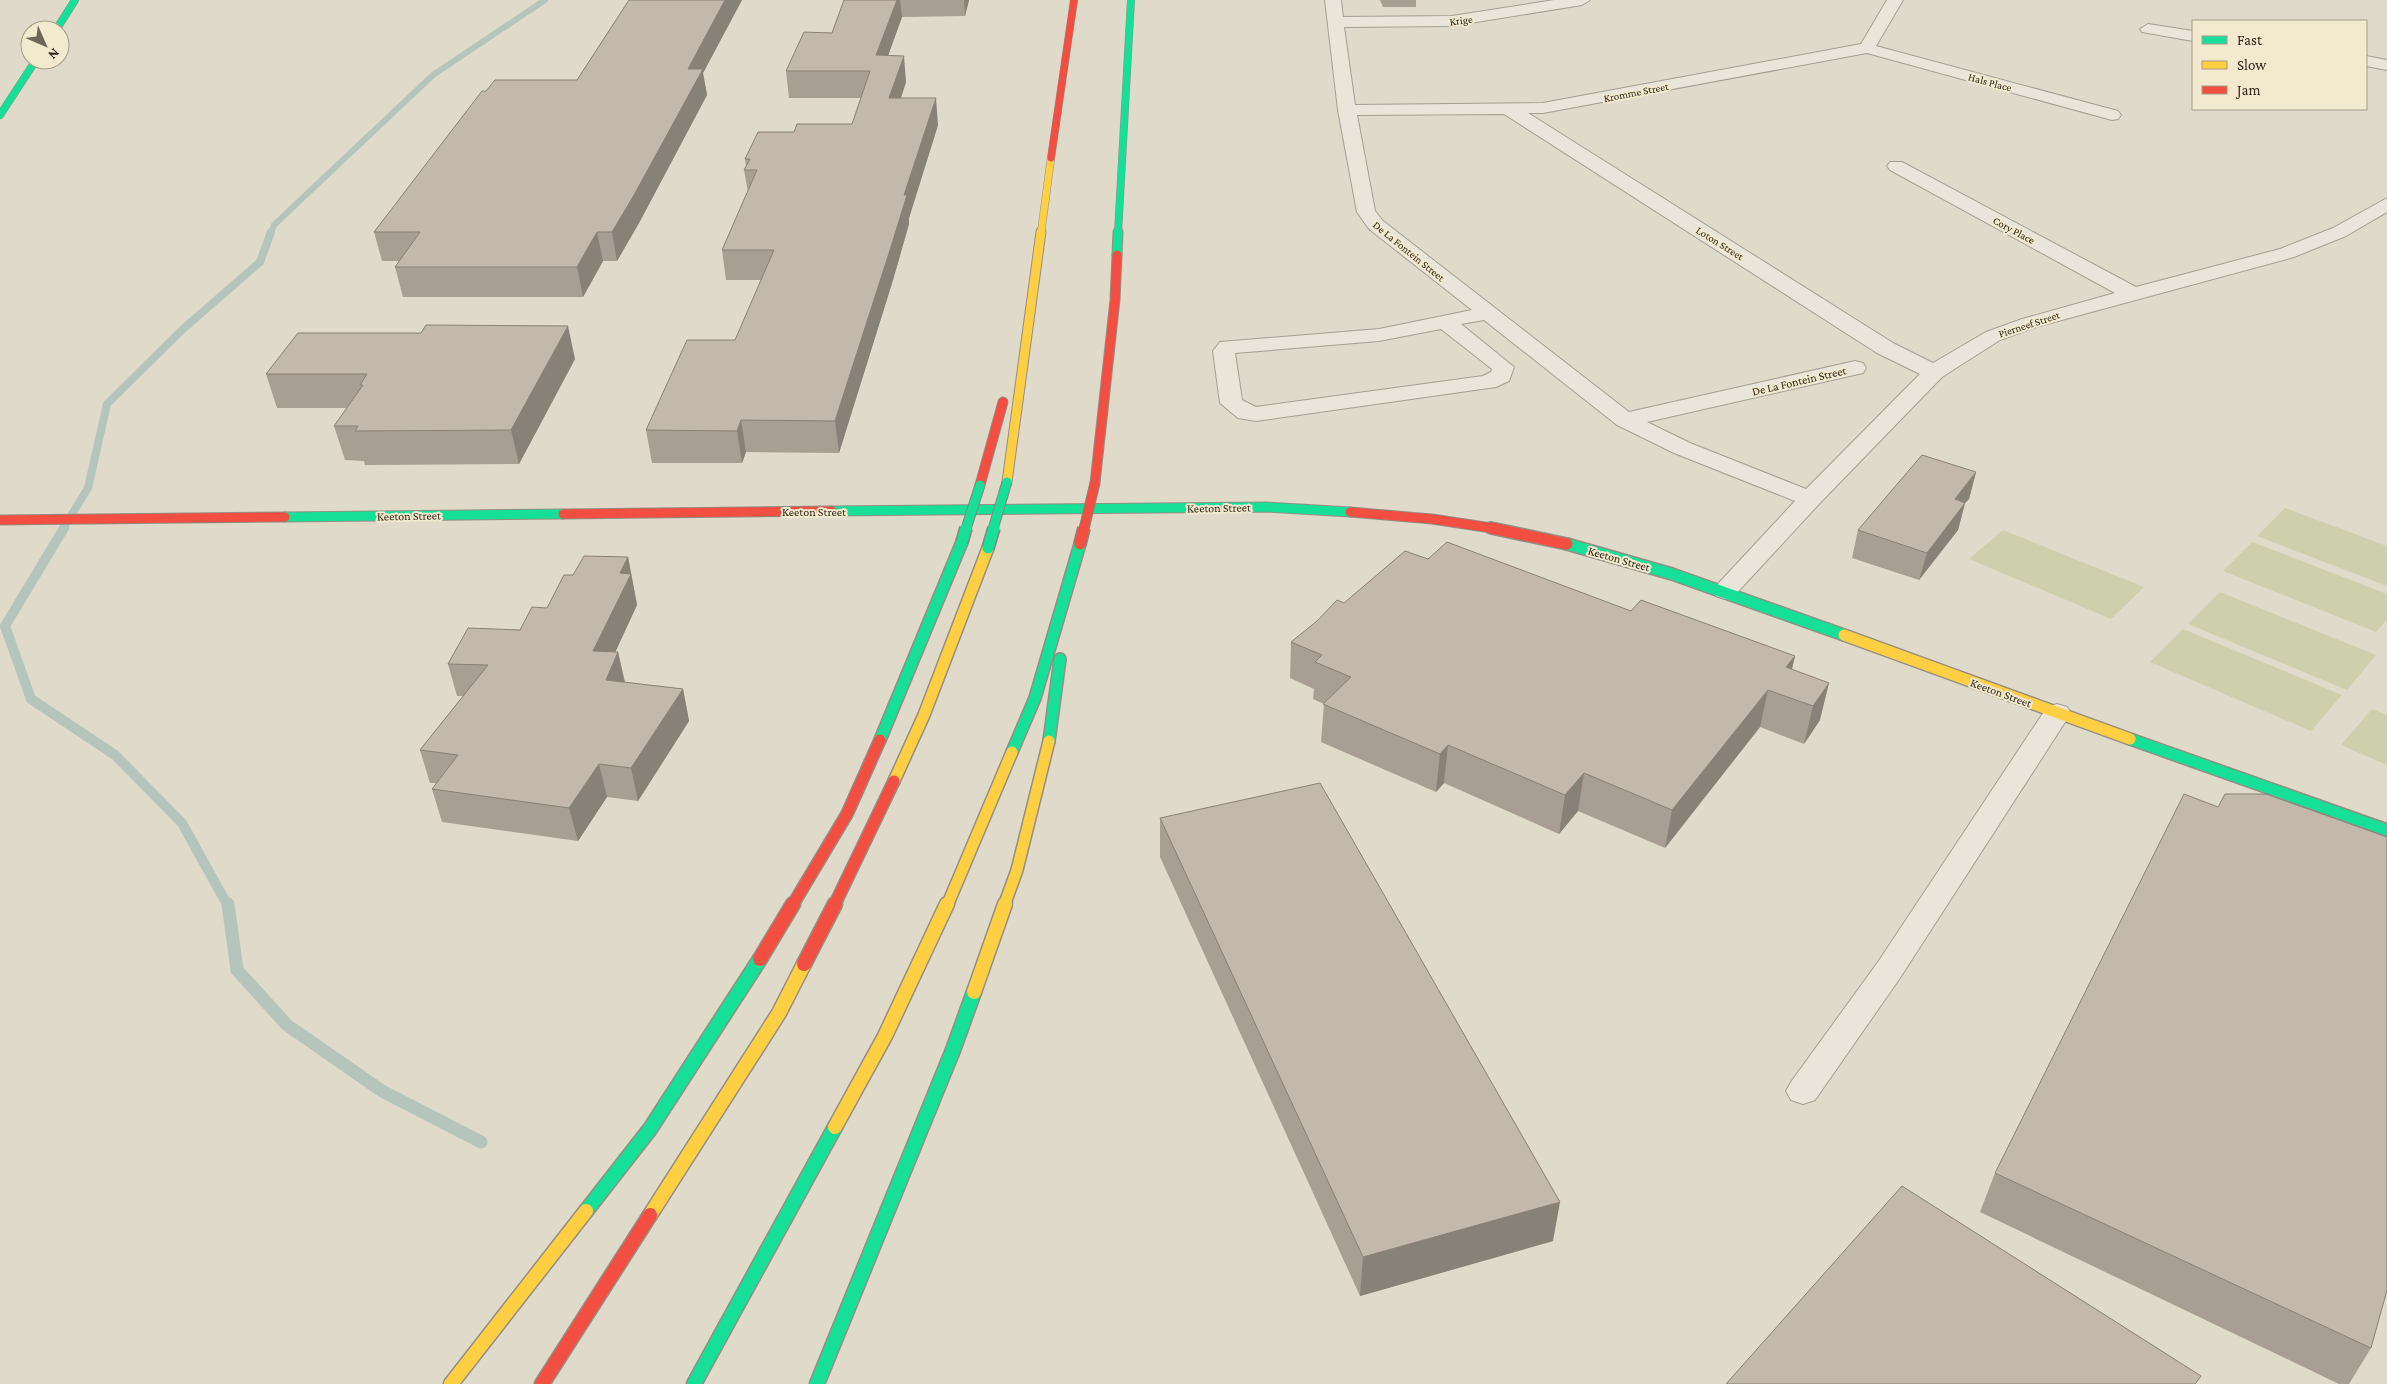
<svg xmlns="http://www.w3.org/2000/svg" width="2387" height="1384" font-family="'Crimson Pro',serif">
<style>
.green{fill:#ced0ad}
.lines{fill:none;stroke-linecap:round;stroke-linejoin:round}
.stream-far3{stroke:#b5c5bb;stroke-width:6}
.stream-far2{stroke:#b5c5bb;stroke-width:8}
.stream-far1{stroke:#b5c5bb;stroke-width:10}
.stream{stroke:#b5c5bb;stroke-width:13}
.street-casing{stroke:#a59f94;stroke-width:2}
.fast-far3-casing{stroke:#958e83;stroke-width:8}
.fast-far2-casing{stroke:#958e83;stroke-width:11}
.fast-far1-casing{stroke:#958e83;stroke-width:14}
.fast-casing{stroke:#958e83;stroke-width:17}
.slow-far3-casing{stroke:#958e83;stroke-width:8}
.slow-far2-casing{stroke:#958e83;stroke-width:11}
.slow-far1-casing{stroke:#958e83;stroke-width:14}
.slow-casing{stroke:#958e83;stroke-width:17}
.jam-far3-casing{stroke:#958e83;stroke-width:8}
.jam-far2-casing{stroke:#958e83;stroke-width:11}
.jam-far1-casing{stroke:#958e83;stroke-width:14}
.jam-casing{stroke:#958e83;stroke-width:17}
.street{fill:#e9e5db;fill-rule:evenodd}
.fast-far3{stroke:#16e098;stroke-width:7}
.fast-far2{stroke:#16e098;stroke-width:9}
.fast-far1{stroke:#16e098;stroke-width:11}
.fast{stroke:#16e098;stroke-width:14}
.slow-far3{stroke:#ffcf43;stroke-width:7}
.slow-far2{stroke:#ffcf43;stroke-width:9}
.slow-far1{stroke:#ffcf43;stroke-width:11}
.slow{stroke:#ffcf43;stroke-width:14}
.jam-far3{stroke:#f24e42;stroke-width:7}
.jam-far2{stroke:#f24e42;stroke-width:9}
.jam-far1{stroke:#f24e42;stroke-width:11}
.jam{stroke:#f24e42;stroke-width:14}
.fast-bridge-far1-casing{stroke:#8a847a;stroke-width:11;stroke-linecap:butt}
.fast-bridge-casing{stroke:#8a847a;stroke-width:14;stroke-linecap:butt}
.jam-bridge-far1-casing{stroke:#8a847a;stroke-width:11;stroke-linecap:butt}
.jam-bridge-casing{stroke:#8a847a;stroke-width:14;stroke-linecap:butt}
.fast-bridge-far1{stroke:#16e098;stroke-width:9}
.fast-bridge{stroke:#16e098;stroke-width:11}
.jam-bridge-far1{stroke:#f24e42;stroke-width:9}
.jam-bridge{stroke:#f24e42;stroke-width:11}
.wall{fill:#a89e93}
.shaded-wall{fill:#888178}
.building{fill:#c3b8ab;stroke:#888178}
.labels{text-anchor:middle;stroke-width:4;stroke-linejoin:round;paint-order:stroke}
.far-street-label{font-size:11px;fill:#32281d;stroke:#f2e9cf}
.street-label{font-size:12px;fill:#32281d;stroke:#f2e9cf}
</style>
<rect width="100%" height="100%" fill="#e0daca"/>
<g class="green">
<path d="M2285 508 2387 546V586L2257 536Z"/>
<path d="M2003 530 2144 587 2111 619 1969 559Z"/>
<path d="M2252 542 2387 594V620L2376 632 2223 571Z"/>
<path d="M2220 592 2376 655 2347 690 2188 624Z"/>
<path d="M2183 629 2342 695 2311 731 2150 662Z"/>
<path d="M2372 709 2387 715V765L2341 745Z"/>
</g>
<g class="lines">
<path class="stream-far3" d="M271 233 274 225 433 75 545 0"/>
<path class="stream-far2" d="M63 529 88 488 107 404 183 329 260 262 271 232"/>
<path class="stream-far1" d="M64 528 5 626 31 699 115 755 182 823 228 906"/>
<path class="stream" d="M228 904 237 970 287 1025 382 1091 481 1142"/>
<g class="street-casing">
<g id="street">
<path d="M1325 0H1341L1343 17 1452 16 1554 0H1590L1582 5 1452 26 1344 27 1355 105 1543 103 1861 44 1887 0H1903L1876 46 2118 111 2121 115 2118 119 2112 120 1867 53 1543 113H1528L1893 343 1933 363 1986 332 2022 319 2115 293 1890 170 1887 166 1890 162H1902L2136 287 2280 249 2333 228 2387 198V212L2346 236 2294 257 2036 327 2000 340 1942 377 1819 504 1734 596 1725 599 1716 596 1712 591 1716 586 1795 501 1674 453 1617 425 1484 320 1461 324 1514 367 1509 381 1496 387 1256 421 1238 418 1220 403 1213 351 1220 342 1379 329 1472 310 1369 229 1357 212 1338 110ZM1504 114 1877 353 1920 374 1806 489 1690 443 1647 422 1863 373 1866 368 1863 363 1855 361 1629 412 1383 221 1375 211 1357 115ZM1441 329 1492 369 1491 372 1483 376 1256 407 1242 400 1235 353 1379 341Z"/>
<path d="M2148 24 2193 31V41L2142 32 2140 29Z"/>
<path d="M2366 56 2387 60V70L2366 66Z"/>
<path d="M2057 704 2067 707 2071 713 1900 978 1815 1100 1803 1104 1791 1100 1786 1091 1791 1082 1878 962 2047 707Z"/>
</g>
</g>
<g class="fast-far3-casing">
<g id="fast-far3">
<path d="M56 30 75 0"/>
<path d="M0 115 36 60"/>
<path d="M1118 233 1131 0"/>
</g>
</g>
<g class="fast-far2-casing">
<g id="fast-far2">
<path d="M1117 255 1118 232"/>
<path d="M832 511 1266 507 1350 512"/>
<path d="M285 517 563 514"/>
</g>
</g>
<g class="fast-far1-casing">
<g id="fast-far1">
<path d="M1567 544 1672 574 1844 635"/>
<path d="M2130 739 2387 830"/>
<path d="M880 740 962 542"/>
<path d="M1049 741 1060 659"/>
<path d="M1012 752 1035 698 1080 544"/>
</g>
</g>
<g class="fast-casing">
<g id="fast">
<path d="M586 1211 650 1129 760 959"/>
<path d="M694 1384 835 1127"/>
<path d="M817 1384 953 1050 974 992"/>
</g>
</g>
<g class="slow-far3-casing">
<path id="slow-far3" d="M1041 233 1051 158"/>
</g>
<g class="slow-far2-casing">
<path id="slow-far2" d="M1007 482 1041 232"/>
</g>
<g class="slow-far1-casing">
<g id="slow-far1">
<path d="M1844 635 2130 739"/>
<path d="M894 781 924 715 988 548"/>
<path d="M947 906 1012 752"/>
<path d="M1004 906 1017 870 1049 741"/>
</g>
</g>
<g class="slow-casing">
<g id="slow">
<path d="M974 992 1005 904"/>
<path d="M835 1127 885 1036 947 904"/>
<path d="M650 1215 779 1013 804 964"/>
<path d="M451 1384 586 1211"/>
</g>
</g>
<g class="jam-far3-casing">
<path id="jam-far3" d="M1051 158 1074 0"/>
</g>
<g class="jam-far2-casing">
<g id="jam-far2">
<path d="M1095 483 1115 300 1117 255"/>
<path d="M980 485 1003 402"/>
<path d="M1350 512 1432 519 1498 529"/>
<path d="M563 514 832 511"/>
<path d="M0 520 285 517"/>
</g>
</g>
<g class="jam-far1-casing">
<g id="jam-far1">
<path d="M1491 528 1567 544"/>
<path d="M792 906 847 814 880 740"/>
<path d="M834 906 894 781"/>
</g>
</g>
<g class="jam-casing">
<g id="jam">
<path d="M760 959 793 904"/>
<path d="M804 964 835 904"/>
<path d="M542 1384 650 1215"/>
</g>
</g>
<use href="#street" class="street"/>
<use href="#fast-far3" class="fast-far3"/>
<use href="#fast-far2" class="fast-far2"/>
<use href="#fast-far1" class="fast-far1"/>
<use href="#fast" class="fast"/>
<use href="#slow-far3" class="slow-far3"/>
<use href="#slow-far2" class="slow-far2"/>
<use href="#slow-far1" class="slow-far1"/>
<use href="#slow" class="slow"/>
<use href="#jam-far3" class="jam-far3"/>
<use href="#jam-far2" class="jam-far2"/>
<use href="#jam-far1" class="jam-far1"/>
<use href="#jam" class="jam"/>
<g class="fast-bridge-far1-casing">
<g id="fast-bridge-far1">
<path d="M966 529 980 485"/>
<path d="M993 529 1007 482"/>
</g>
</g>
<g class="fast-bridge-casing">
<g id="fast-bridge">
<path d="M962 542 966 528"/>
<path d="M988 548 994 528"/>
</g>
</g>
<g class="jam-bridge-far1-casing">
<path id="jam-bridge-far1" d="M1084 529 1095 483"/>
</g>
<g class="jam-bridge-casing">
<path id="jam-bridge" d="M1080 544 1084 528"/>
</g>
<use href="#fast-bridge-far1" class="fast-bridge-far1"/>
<use href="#fast-bridge" class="fast-bridge"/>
<use href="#jam-bridge-far1" class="jam-bridge-far1"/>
<use href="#jam-bridge" class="jam-bridge"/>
</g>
<g class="wall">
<path d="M629 0H742L703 73 707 95 639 223 617 261H603L583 297H403L395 267 399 261H382L374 232 486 91 577 80Z"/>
<path d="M844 0H969L965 16 902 17 888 55 906 82 901 98 938 125 909 218V224L893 280 839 453 746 452 742 463H652L646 430 735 340 761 280H726L722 250 748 192 744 170 746 167 745 159 794 132 852 124 861 98H789L786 71 832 33Z"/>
<path d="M1380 0H1416V7H1383Z"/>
<path d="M575 359 519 464 365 465 364 461 345 460 334 426 347 408H277L266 374Z"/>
<path d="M1976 472 1969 499 1965 503 1958 530 1919 580 1852 558 1858 530Z"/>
<path d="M628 557 637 605 615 652H618L625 682 683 689 689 721 638 801 607 797 578 841 442 822 432 789 436 783H430L420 750 463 696H457L448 664 520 630 547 608 573 575Z"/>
<path d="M1428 559 1631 611 1795 656 1792 669 1820 720 1804 744 1760 727 1665 848 1578 811 1559 834 1444 783 1436 792 1321 742 1324 704 1313 699 1314 689 1290 678 1291 642 1344 603Z"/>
<path d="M1160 818 1553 1241 1360 1296 1160 857Z"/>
<path d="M1995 1173 2371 1348 2349 1384H2339L1980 1212Z"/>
</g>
<g class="shaded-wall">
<path d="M725 0H742L703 73 707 95 639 223 617 261 612 232 688 69Z"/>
<path d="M897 0H900L902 17 879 81 876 55Z"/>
<path d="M964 0H969L965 16Z"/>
<path d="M904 56 906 82 892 125 889 98Z"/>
<path d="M936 98 938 125 909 218V224L893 280 839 453 835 421 904 195Z"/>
<path d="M597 232 603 261 583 297 577 267Z"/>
<path d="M568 326 575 359 519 464 511 430Z"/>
<path d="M741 420 746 452 742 463 737 431Z"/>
<path d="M1976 472 1969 499 1965 503 1958 530 1919 580 1927 553 1955 499Z"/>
<path d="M628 557 637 605 601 683 593 651 620 573Z"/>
<path d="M618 652 625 684 606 680Z"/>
<path d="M1795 656 1786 693V667Z"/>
<path d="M1829 683 1820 720 1804 744 1813 706Z"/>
<path d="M683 689 689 721 638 801 631 768Z"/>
<path d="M1768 690 1760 727 1665 848 1672 810Z"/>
<path d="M1448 745 1444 783 1436 792 1440 754Z"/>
<path d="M599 764 607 797 578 841 569 808Z"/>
<path d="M1584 773 1578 811 1559 834 1565 795Z"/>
<path d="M1560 1202 1553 1241 1360 1296 1363 1257Z"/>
</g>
<g class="building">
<path d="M629 0H725L688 69H703L634 195 612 232H597L577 267H395L420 232H374L482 91H486L495 80H577Z"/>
<path d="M844 0H897L876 55 904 56 889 98H936L904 195H907L890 250 835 421 741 420 737 431 646 430 687 340H735L774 250H722L757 170H744L750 159H745L758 132H794L797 124H852L870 71H786L804 32 832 33Z"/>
<path d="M426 325 568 326 511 430 355 431 358 426H334L363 385H360L367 374H266L298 333H421Z"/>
<path d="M1922 455 1976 472 1955 499 1965 503 1927 553 1858 530Z"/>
<path d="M1447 542 1631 611 1641 600 1795 656 1786 667 1829 683 1813 706 1768 690 1672 810 1584 773 1565 795 1448 745 1440 754 1323 704 1351 677 1315 662 1322 655 1291 642 1317 621 1337 600 1344 603 1405 551 1428 559Z"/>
<path d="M584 556 628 557 620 573 631 574 593 651 618 652 606 680 683 689 631 768 599 764 569 808 432 789 458 755 420 750 488 665 448 664 468 628 520 630 532 607 547 608 564 575H573Z"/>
<path d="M1320 783 1560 1202 1363 1257 1160 818Z"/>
<path d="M2184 794 2218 807 2225 794H2266L2387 837V1290L2371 1348 1995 1173Z"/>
<path d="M1902 1186 2201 1376 2195 1384H1726Z"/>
</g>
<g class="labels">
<g class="far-street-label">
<text transform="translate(1461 20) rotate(-7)" y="4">Krige</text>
<text transform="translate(1990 82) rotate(15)" y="4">Hals Place</text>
<text transform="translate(1636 92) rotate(-11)" y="4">Kromme Street</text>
<text transform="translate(2014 230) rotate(28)" y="4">Cory Place</text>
<text transform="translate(1720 243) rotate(32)" y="4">Loton Street</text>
<text transform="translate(1409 251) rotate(39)" y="4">De La Fontein Street</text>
<text transform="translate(2029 324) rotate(-18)" y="4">Pierneef Street</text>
</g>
<g class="street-label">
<text transform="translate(1799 381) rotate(-13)" y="4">De La Fontein Street</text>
<text transform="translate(1219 508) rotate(-1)" y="4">Keeton Street</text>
<text x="814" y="516">Keeton Street</text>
<text transform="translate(409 516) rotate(-1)" y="4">Keeton Street</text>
<text transform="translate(1619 559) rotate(16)" y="4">Keeton Street</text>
<text transform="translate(2001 693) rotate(20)" y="4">Keeton Street</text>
</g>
</g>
<rect x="2192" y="20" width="175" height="90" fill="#f2e9cf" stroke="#a59c88"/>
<rect x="2202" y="36" width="25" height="8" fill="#16e098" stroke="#a59c88"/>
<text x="2237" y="45" font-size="15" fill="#32281d">Fast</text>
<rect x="2202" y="61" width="25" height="8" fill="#ffcf43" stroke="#a59c88"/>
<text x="2237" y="70" font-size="15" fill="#32281d">Slow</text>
<rect x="2202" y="86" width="25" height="8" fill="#f24e42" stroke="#a59c88"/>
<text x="2237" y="95" font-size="15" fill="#32281d">Jam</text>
<g transform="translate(45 45) rotate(135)"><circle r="24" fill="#f2e9cf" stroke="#a59c88"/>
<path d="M0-4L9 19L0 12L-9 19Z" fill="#6f665a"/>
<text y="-8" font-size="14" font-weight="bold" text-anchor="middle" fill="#32281d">N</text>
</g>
</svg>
